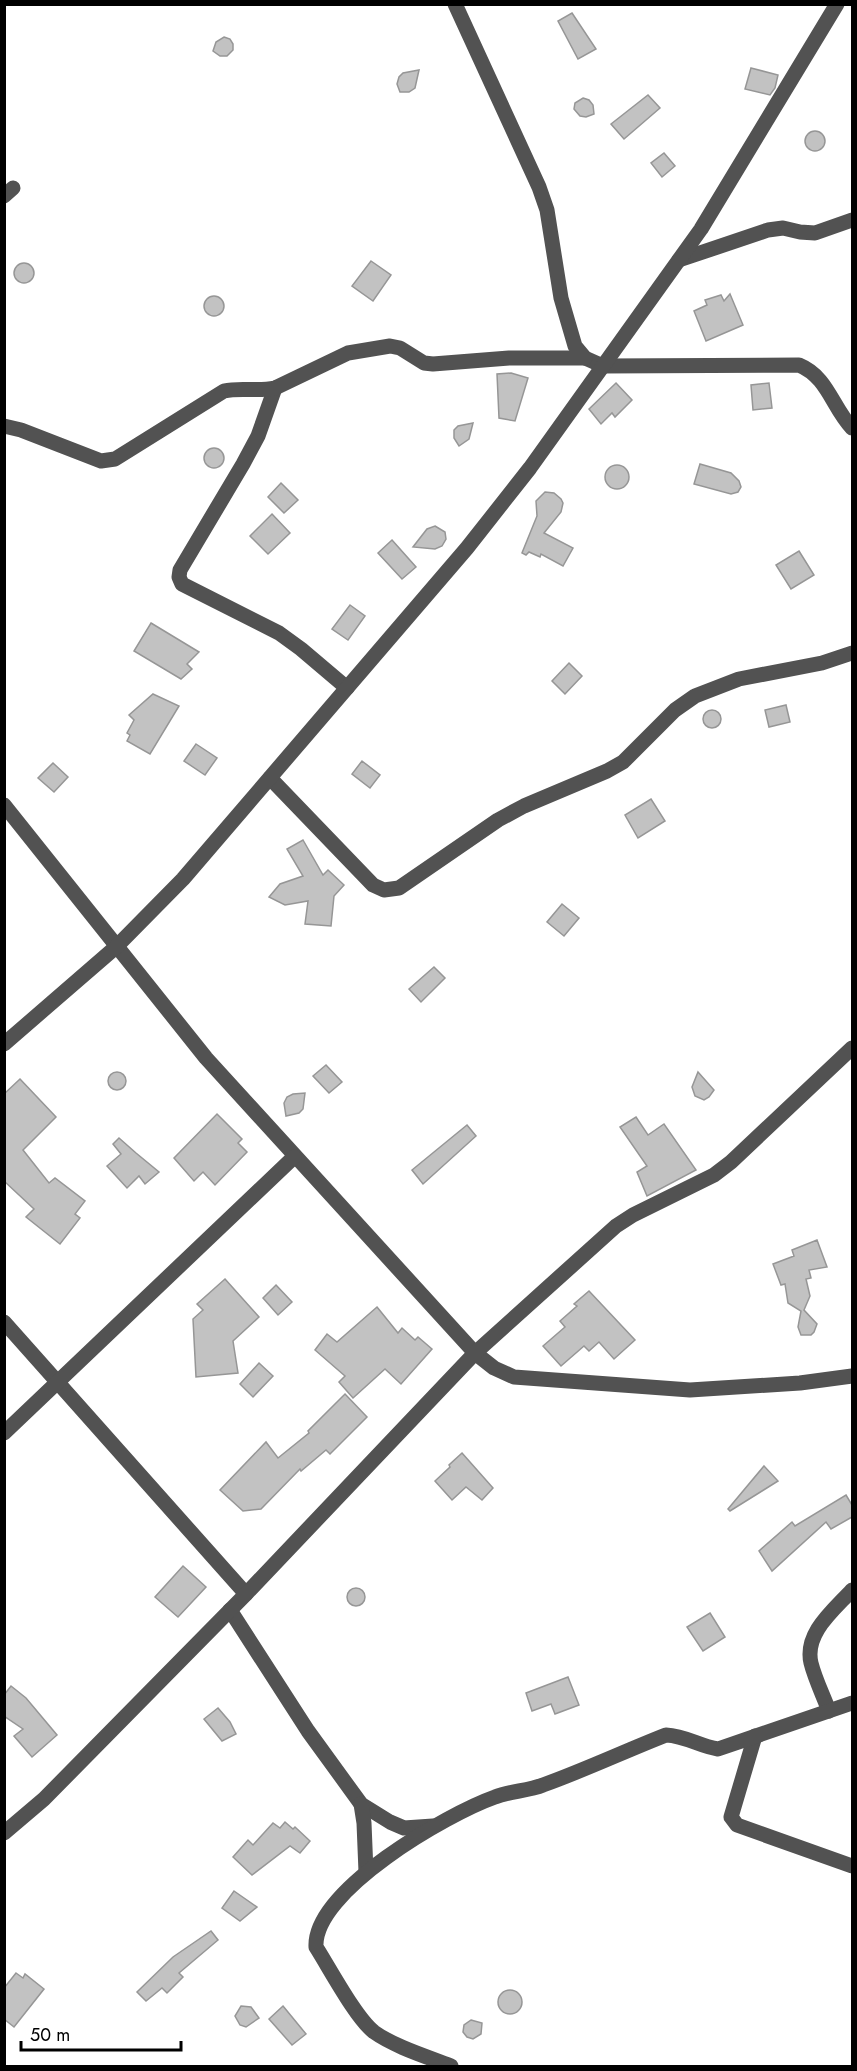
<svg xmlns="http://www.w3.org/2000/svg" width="857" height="2071" font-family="Jost,sans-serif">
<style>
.building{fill:#c2c2c2;stroke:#969696;stroke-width:1.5}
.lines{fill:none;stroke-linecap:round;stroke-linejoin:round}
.minor{stroke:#525252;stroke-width:15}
</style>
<rect width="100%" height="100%" fill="#fff"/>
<g class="building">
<path d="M572 13 596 49 578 59 558 21Z"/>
<path d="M224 37 230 39 233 44V50L227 56H220L213 51 216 42Z"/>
<path d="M751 68 778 75 775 88 770 95 745 89Z"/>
<path d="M419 70 415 88 409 92H400L397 84 399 77 403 73Z"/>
<path d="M648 95 660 108 624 139 611 124Z"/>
<path d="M583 98 589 100 593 105 594 114 586 117 580 116 574 109 575 103Z"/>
<circle cx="815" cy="141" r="10"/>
<path d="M664 153 675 166 662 177 651 163Z"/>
<path d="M371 261 391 275 373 301 352 286Z"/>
<circle cx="24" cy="273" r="10"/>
<path d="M730 294 743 325 706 341 694 311 707 305 705 300 721 295 724 301Z"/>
<circle cx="214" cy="306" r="10"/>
<path d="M511 373 528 378 515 421 499 418 497 374Z"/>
<path d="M616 383 632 400 615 417 612 413 601 424 589 409Z"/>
<path d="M769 383 772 408 753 410 751 385Z"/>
<path d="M473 423 469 439 459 446 454 438V430L458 426Z"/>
<circle cx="214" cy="458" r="10"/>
<path d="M700 464 731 473 739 481 741 487 738 492 731 494 694 484Z"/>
<circle cx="617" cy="477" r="12"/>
<path d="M281 483 298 500 284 513 268 497Z"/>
<path d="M545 492 554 493 561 499 563 503 561 512 544 533 573 548 563 566 541 554 540 557 529 552 526 555 522 553 537 516 536 501Z"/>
<path d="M272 514 290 533 268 554 250 536Z"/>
<path d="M435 526 445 532 446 539 442 546 435 549 413 547 427 529Z"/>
<path d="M392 540 416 567 402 579 378 553Z"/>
<path d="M799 551 814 575 791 589 776 565Z"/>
<path d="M350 605 365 616 348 640 332 629Z"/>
<path d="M151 623 199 652 187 664 192 669 181 679 134 651Z"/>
<path d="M569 663 582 676 565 694 552 681Z"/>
<path d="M153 694 179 706 150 754 127 741 130 735 127 733 134 720 129 715Z"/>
<path d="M786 705 790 722 769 727 765 710Z"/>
<circle cx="712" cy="719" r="9"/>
<path d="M196 744 217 758 205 775 184 761Z"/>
<path d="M362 761 380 775 370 788 352 774Z"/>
<path d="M53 763 68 777 54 792 38 778Z"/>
<path d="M651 799 665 821 638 838 625 815Z"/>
<path d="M303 840 323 875 328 870 344 885 334 896 331 926 305 924 308 901 285 905 269 897 280 884 303 876 287 849Z"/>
<path d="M562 904 579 918 564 936 547 922Z"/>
<path d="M434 967 445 978 421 1002 409 989Z"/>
<path d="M326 1065 342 1082 329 1093 313 1076Z"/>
<circle cx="117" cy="1081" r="9"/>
<path d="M698 1072 714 1090 709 1097 704 1100 695 1096 692 1087Z"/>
<path d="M20 1079 56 1117 23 1150 49 1183 55 1178 85 1201 75 1214 80 1218 60 1244 26 1217 34 1209 4 1181V1094Z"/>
<path d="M305 1093 303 1109 299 1113 286 1116 284 1103 287 1097 293 1094Z"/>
<path d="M217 1114 242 1139 238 1143 247 1152 215 1185 203 1172 194 1181 174 1158Z"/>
<path d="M636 1117 648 1135 664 1124 696 1170 647 1196 637 1172 647 1166 620 1127Z"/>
<path d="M467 1125 476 1136 423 1184 412 1170Z"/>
<path d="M119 1138 136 1153 159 1172 145 1184 139 1176 127 1188 107 1166 121 1154 113 1144Z"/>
<path d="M817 1240 827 1267 809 1270 811 1278 806 1279 810 1296 804 1310 817 1324 814 1332 811 1335H801L798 1327 801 1311 788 1303 785 1284 781 1285 773 1264 794 1256 792 1250Z"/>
<path d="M225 1279 259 1317 233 1341 238 1373 196 1377 193 1319 203 1310 197 1304Z"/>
<path d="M276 1285 292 1302 278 1315 263 1298Z"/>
<path d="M589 1291 635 1340 614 1359 599 1342 589 1351 584 1346 561 1366 543 1346 565 1327 560 1321 577 1306 574 1304Z"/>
<path d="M377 1307 398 1333 402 1328 415 1340 418 1337 432 1349 401 1384 385 1369 353 1398 339 1382 345 1376 315 1350 327 1334 337 1342Z"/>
<path d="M259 1363 273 1376 253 1397 240 1384Z"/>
<path d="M345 1394 367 1417 330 1454 326 1450 301 1471 300 1469 261 1509 243 1511 220 1490 266 1442 278 1458 309 1433 308 1431Z"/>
<path d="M462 1453 493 1488 482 1500 466 1487 452 1500 435 1481 450 1467 449 1465Z"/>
<path d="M764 1466 778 1481 730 1511 728 1509Z"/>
<path d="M846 1495 852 1505V1517L831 1529 826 1522 772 1571 759 1551 792 1522 795 1526Z"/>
<path d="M183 1566 206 1587 178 1617 155 1597Z"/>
<circle cx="356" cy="1597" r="9"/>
<path d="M710 1613 725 1637 703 1651 687 1627Z"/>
<path d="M568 1677 579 1705 555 1714 551 1704 532 1711 526 1693Z"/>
<path d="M11 1686 26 1698 57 1735 32 1757 14 1736 23 1729 4 1716V1695Z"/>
<path d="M218 1708 230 1722 236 1734 222 1741 204 1719Z"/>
<path d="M285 1822 293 1829 295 1827 310 1841 300 1853 290 1846 252 1875 233 1857 248 1840 253 1845 273 1823 280 1828Z"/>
<path d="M234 1891 257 1907 240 1921 222 1908Z"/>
<path d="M211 1931 218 1940 179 1973 183 1977 167 1993 162 1988 146 2001 137 1992 173 1957Z"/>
<path d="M16 1973 23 1978 25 1974 44 1989 14 2027 4 2019V1988Z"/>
<circle cx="510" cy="2002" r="12"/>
<path d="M241 2006 251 2007 259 2018 246 2027 240 2025 235 2016Z"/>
<path d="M283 2006 306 2034 292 2045 269 2019Z"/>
<path d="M471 2020 482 2023 481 2034 473 2039 467 2037 463 2032 464 2025Z"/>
</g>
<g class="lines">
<g class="minor">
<path d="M455 4 539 187 547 210 561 298 575 346 585 358 603 366 799 365C828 377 832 407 852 428"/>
<path d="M4 196 13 188"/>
<path d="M679 260 768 230 783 228 800 232 815 233 852 220"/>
<path d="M275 388 258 436 243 464 180 570 179 577 182 584 279 633 301 649 347 688"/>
<path d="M4 426 21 430 101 461 115 459 224 391C241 387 258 392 275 388L348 353 390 346 400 348 424 363 433 364 509 358H585"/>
<path d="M270 778 373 885 384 890 399 888 498 820 524 806 607 771 623 762 675 710 695 696 739 679 822 663 852 653"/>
<path d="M4 805 206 1058 475 1353 494 1368 514 1377 690 1390 800 1383 852 1376"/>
<path d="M4 1044 116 947 183 879 467 548 530 468 701 229 837 4"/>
<path d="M4 1322 246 1594"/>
<path d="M4 1433 294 1157"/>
<path d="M230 1610 308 1731 361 1804 390 1822 404 1828 433 1826"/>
<path d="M829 1711C823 1695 815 1679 811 1663 804 1633 834 1610 852 1590"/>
<path d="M755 1736 731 1817 737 1825 852 1866"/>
<path d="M361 1804 364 1823 366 1872"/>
<path d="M4 1833 44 1799 246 1594 475 1353 616 1226 633 1215 714 1175 731 1162 852 1048"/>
<path d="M451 2066C428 2057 395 2047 374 2032 356 2018 330 1969 316 1947 313 1891 447 1814 495 1797 510 1791 528 1791 543 1785 585 1770 625 1751 666 1735 686 1736 699 1746 718 1749L852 1703"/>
</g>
</g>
<rect width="857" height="2071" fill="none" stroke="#000000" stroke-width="12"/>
<path d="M21 2041v9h160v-9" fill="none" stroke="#000000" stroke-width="3"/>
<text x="30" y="2041" font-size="18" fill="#000000" stroke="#ffffff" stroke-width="4.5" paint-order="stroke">50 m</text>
</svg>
